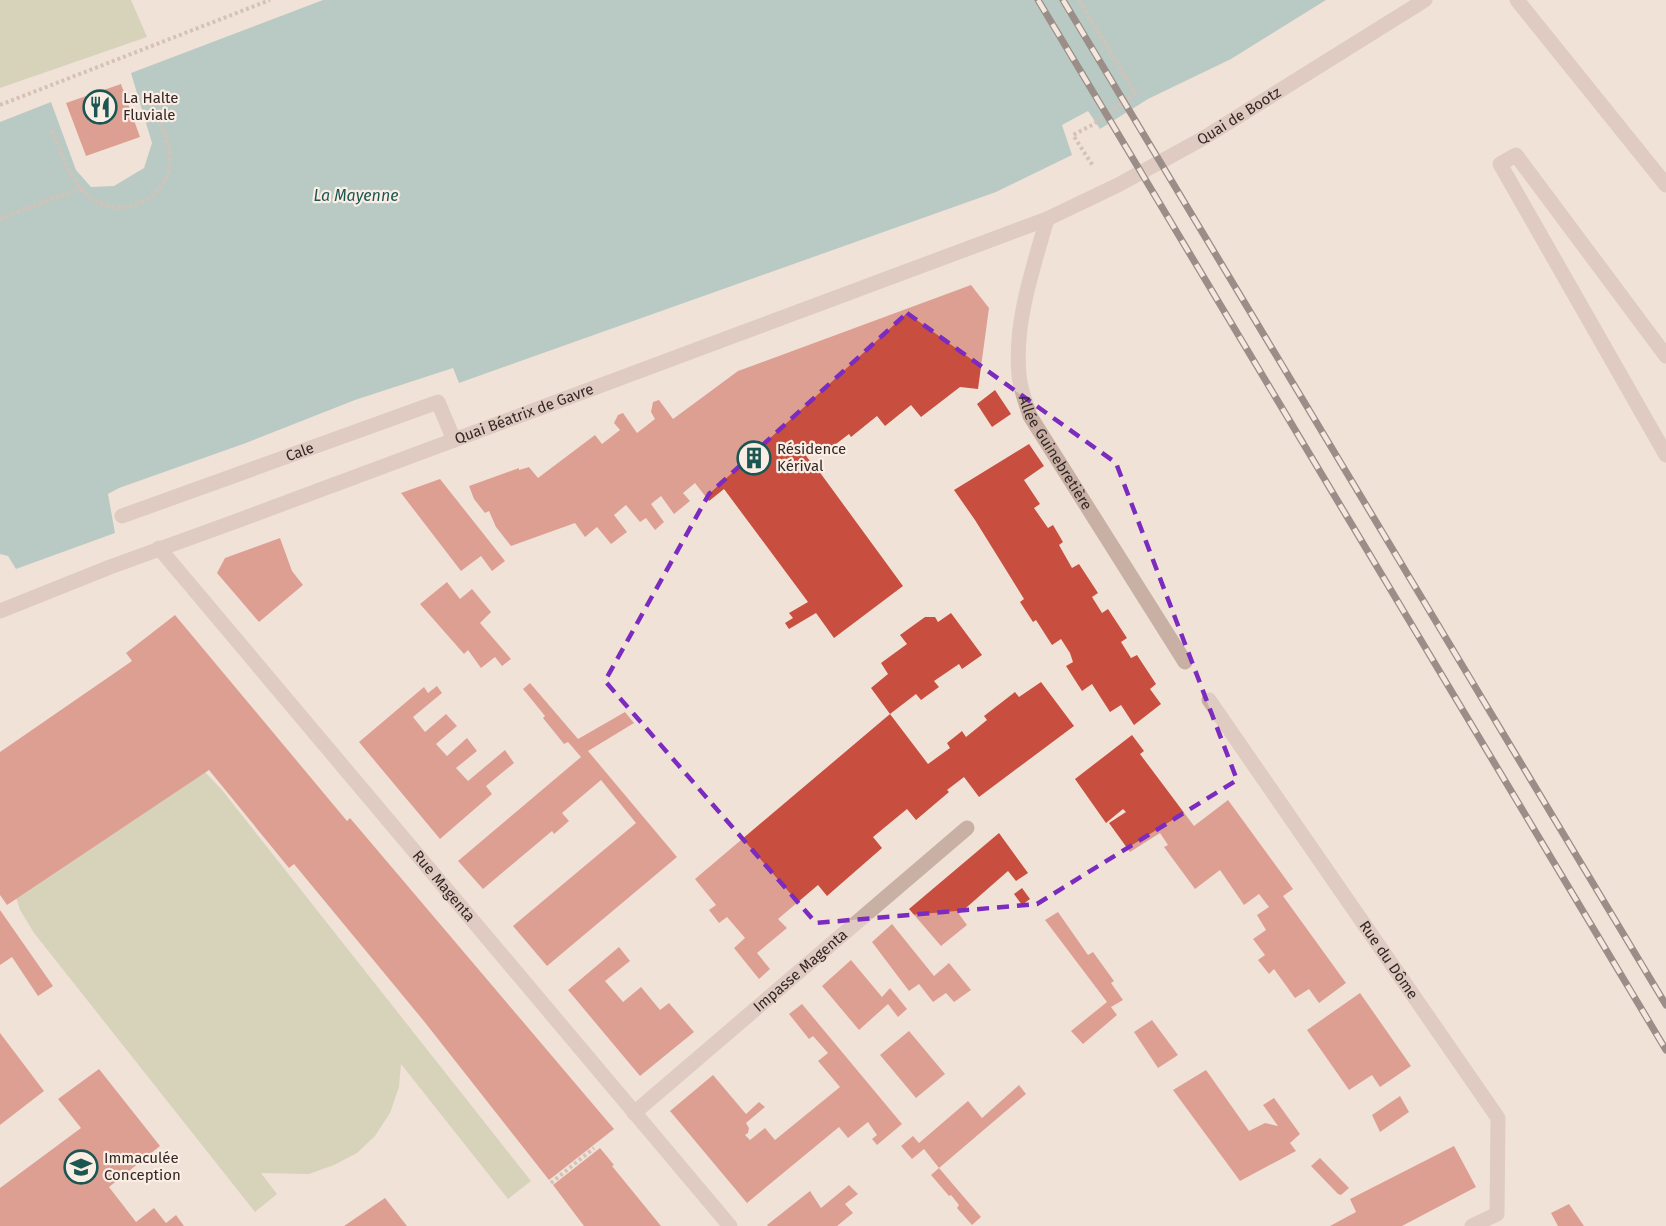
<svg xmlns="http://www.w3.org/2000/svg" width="1666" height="1226" font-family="'Fira Sans',sans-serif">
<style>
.green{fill:#b8c098}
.water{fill:#76aeaa}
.building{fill:#c84f3f}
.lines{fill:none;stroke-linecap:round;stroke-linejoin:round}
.path{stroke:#b59a8e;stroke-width:4;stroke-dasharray:3 3;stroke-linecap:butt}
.minor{stroke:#c9b0a4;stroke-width:15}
.rail-casing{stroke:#342826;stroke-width:7}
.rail{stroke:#f9ede4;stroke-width:4.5;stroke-dasharray:14;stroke-linecap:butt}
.marked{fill:none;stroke:#7b2cbf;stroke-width:4.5;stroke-dasharray:12 8;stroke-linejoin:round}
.labels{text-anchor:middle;stroke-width:4.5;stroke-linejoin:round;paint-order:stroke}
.poi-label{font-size:15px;fill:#342826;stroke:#f9ede4;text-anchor:start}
.street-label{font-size:15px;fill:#342826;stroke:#f9ede4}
.water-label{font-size:16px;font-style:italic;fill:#1b5652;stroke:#f9ede4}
</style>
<rect width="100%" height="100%" fill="#f1e2d8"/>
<g class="green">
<path d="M0 0H131L147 37 0 88Z"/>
<path d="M204 771 222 790 531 1181 508 1199 401 1064 399 1087 390 1113 375 1136 357 1153 334 1165 309 1174 261 1173 277 1194 255 1212 34 933 20 910 12 885Z"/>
</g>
<path class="water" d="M323 0H1326L1231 59 1148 99 1100 129 1088 111 1062 125 1072 155 996 192 459 383 453 368 355 400 246 443 119 488 108 494 115 533 16 569 8 556 0 554V122L51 102 76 170 91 187 114 186 144 168 152 143 131 73Z"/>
<g class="building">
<path d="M121 84 140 137 86 156 66 103Z"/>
<path d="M971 285 989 308 978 389 960 387 921 417 911 405 885 426 877 416 851 437 849 434 823 454 814 441 802 450 812 464 813 463 903 586 834 638 816 613 789 629 785 623 793 618 789 613 808 602 724 489 709 501 695 483 683 493 690 501 674 514 661 496 651 504 664 522 655 530 646 518 640 522 626 505 614 515 627 532 611 544 597 527 585 537 575 523 511 546 496 527 489 511 485 513 474 499 469 486 519 468V470L529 467 538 478 595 435 602 444 620 430 614 423 618 415 623 413 637 433 655 419 651 412 653 402 659 400 673 419 738 371Z"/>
<path d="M995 390 1011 414 992 427 977 404Z"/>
<path d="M1029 444 1044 466 1024 480 1040 504 1034 508 1048 528 1053 525 1063 542 1059 545 1072 568 1079 564 1098 593 1092 597 1102 613 1108 609 1127 638 1121 642 1131 658 1137 655 1156 684 1150 689 1161 704 1134 725 1121 705 1110 712 1092 684 1082 691 1066 666 1073 662 1070 653 1061 639 1052 645 1036 620 1033 622 1020 602 1024 599 975 520 954 490Z"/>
<path d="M440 479 505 561 492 571 481 556 461 571 401 493Z"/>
<path d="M280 538 292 571 303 585 259 622 217 573 225 558Z"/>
<path d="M447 582 460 599 472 589 491 612 480 623 511 659 502 666 495 657 481 668 468 650 464 654 420 604Z"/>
<path d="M951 613 982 655 962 669 959 664 934 681 939 687 921 700 916 694 890 714 928 764 950 748 947 743 962 731 966 737 987 720 984 716 1015 692 1019 697 1041 682 1074 726 979 797 964 777 947 790 949 792 916 820 907 809 873 837 882 848 827 896 818 885 778 919 787 928 757 953 770 969 759 979 734 948 745 938 727 917 719 923 709 910 716 905 695 879 890 714 871 688 888 674 881 663 907 644 900 635 925 617H935L938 622Z"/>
<path d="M175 615 347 821 350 818 614 1129 549 1180 423 1020 294 864 289 868 209 770 7 905 0 895V752L132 661 126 653Z"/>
<path d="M530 683 578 739 625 712 634 723 588 751 677 857 547 966 513 926 636 823 601 780 562 813 569 821 554 834 552 831 483 889 458 861 581 757 568 742 564 744 543 718 545 716 523 689Z"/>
<path d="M437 686 442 693 413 717 425 732 446 714 457 726 436 744 447 756 467 738 477 751 456 768 468 781 505 750 514 763 486 786 492 794 440 839 359 742 424 687 428 693Z"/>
<path d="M1132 735 1144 751 1140 754 1194 826 1228 800 1293 889 1283 896 1346 983 1319 1003 1309 989 1295 998 1274 969 1269 974 1258 960 1265 955 1253 939 1266 930 1257 915 1269 907 1259 894 1244 905 1220 870 1195 889 1164 847 1168 845 1160 833 1130 852 1109 823 1126 812 1123 809 1106 823 1075 779Z"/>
<path d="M999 833 1028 873 1016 881 1008 871 959 914 967 925 941 946 909 909Z"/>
<path d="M1022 888 1030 899 1022 905 1014 894Z"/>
<path d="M0 910 53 986 38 996 12 957 0 965Z"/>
<path d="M1058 912 1088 955 1093 952 1114 981 1111 983 1123 1000 1111 1007 1117 1015 1083 1044 1071 1031 1107 1002 1045 920Z"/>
<path d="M892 924 934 976 949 963 971 990 954 1002 946 993 933 1002 919 984 909 991 872 942Z"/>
<path d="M619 947 630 961 605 981 623 1002 641 987 660 1010 669 1003 694 1032 640 1076 568 990Z"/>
<path d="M851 960 882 997 890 988 907 1009 898 1017 888 1004 859 1030 822 986Z"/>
<path d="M1360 993 1411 1066 1380 1087 1372 1075 1349 1090 1307 1030Z"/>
<path d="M802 1004 902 1124 877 1145 872 1139 877 1135 868 1122 848 1138 839 1127 747 1203 670 1111 713 1075 746 1114 759 1102 765 1107 746 1123 749 1128 748 1133 745 1135 750 1140 765 1128 775 1140 840 1087 818 1061 828 1053 813 1036 809 1039 789 1014Z"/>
<path d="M1152 1020 1178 1055 1158 1068 1134 1032Z"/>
<path d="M909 1031 945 1074 916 1098 880 1055Z"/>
<path d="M0 1033 44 1091 0 1125Z"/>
<path d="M99 1069 160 1146 109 1187 136 1222 154 1208 166 1223 176 1215 184 1226H0V1188L81 1128 58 1099Z"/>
<path d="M1206 1070 1249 1131 1265 1123 1278 1126 1263 1105 1274 1098 1300 1134 1290 1143 1296 1151 1240 1181 1173 1090Z"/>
<path d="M1019 1085 1026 1094 939 1168 981 1217 972 1225 957 1208 959 1205 951 1195 949 1196 931 1175 939 1168 924 1149 912 1159 901 1146 913 1136 919 1143 968 1101 982 1118Z"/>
<path d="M1400 1096 1409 1112 1380 1132 1372 1115Z"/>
<path d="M1454 1146 1476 1187 1402 1226H1330L1356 1212 1350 1199Z"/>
<path d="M600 1148 614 1165 612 1166 661 1226H584L553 1185Z"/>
<path d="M1320 1158 1349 1188 1341 1195 1338 1194 1311 1166Z"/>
<path d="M849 1185 858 1194 845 1204 853 1213 837 1226H768L767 1225 810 1191 821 1208Z"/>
<path d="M385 1198 407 1226H344Z"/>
<path d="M1569 1204 1584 1226H1558L1551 1213Z"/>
</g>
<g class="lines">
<g class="path">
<path d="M1079 0 1135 93 1094 124 1073 135 1093 166"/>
<path d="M0 105 270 0"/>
<path d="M52 130C61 152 69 178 87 195 117 222 167 202 170 162 171 142 156 115 148 97"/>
<path d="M0 219 81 188"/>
<path d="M551 1183 594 1148"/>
</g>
<g class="minor">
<path d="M1517 0 1666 185"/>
<path id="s1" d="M1047 219C1033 269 1014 322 1019 375 1020 389 1026 403 1030 416L1185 662"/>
<path d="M1666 356 1516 155 1500 164 1666 455"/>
<path id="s2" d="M122 516 438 402 454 440"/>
<path id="s3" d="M159 548 730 1226"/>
<path id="s4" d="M0 611 110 567 234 522 1047 219 1118 185 1202 139 1425 0"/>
<path id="s5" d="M1209 700 1498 1118 1497 1214 1472 1226"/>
<path id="s6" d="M634 1113 967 828"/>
</g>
<g class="rail-casing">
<g id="rail">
<path d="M1038 0 1666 1050"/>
<path d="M1063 0 1666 1005"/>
</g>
</g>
<use href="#rail" class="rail"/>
</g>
<path d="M0 0H1666V1226H0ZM907 313 1116 463 1237 780 1037 904 816 923 605 681 709 494Z" fill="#f1e2d8" fill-opacity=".55" fill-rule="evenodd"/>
<path class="marked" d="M907 313 1116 463 1237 780 1037 904 816 923 605 681 709 494Z"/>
<defs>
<g id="restaurant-ring" transform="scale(1.725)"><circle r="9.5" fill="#f9ede4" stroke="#1b5652" stroke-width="1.5"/><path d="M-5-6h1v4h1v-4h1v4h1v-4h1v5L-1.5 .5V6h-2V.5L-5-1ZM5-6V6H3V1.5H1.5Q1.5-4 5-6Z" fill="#1b5652"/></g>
<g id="building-ring" transform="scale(1.725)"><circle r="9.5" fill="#f9ede4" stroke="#1b5652" stroke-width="1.5"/><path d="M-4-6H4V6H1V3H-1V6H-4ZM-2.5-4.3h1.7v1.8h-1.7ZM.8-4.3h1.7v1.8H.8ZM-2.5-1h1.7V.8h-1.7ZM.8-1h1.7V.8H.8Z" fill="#1b5652"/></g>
<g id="school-ring" transform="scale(1.725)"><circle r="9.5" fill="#f9ede4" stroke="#1b5652" stroke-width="1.5"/><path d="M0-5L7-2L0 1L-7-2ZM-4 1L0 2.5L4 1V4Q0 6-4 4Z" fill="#1b5652"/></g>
</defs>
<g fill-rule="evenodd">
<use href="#restaurant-ring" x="100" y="107"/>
<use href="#building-ring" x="754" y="458"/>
<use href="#school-ring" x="81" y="1167"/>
</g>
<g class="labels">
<g class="poi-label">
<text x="123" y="103">La Halte<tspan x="123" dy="17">Fluviale</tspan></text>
<text x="777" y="454">Résidence<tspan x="777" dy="17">Kérival</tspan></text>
<text x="104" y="1163">Immaculée<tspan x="104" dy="17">Conception</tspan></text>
</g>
<g class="street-label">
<text dy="5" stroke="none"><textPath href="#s4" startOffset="1336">Quai de Bootz</textPath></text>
<text dy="5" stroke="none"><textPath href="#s4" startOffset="560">Quai Béatrix de Gavre</textPath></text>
<text dy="5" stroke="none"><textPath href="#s2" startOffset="189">Cale</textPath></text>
<text dy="5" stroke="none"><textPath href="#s1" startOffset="246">Allée Guinebretière</textPath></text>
<text dy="5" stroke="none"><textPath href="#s3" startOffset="442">Rue Magenta</textPath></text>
<text dy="5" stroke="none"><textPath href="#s5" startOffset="316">Rue du Dôme</textPath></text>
<text dy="5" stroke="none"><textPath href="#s6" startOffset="219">Impasse Magenta</textPath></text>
</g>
<g class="water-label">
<text x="356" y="201">La Mayenne</text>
</g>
</g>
</svg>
